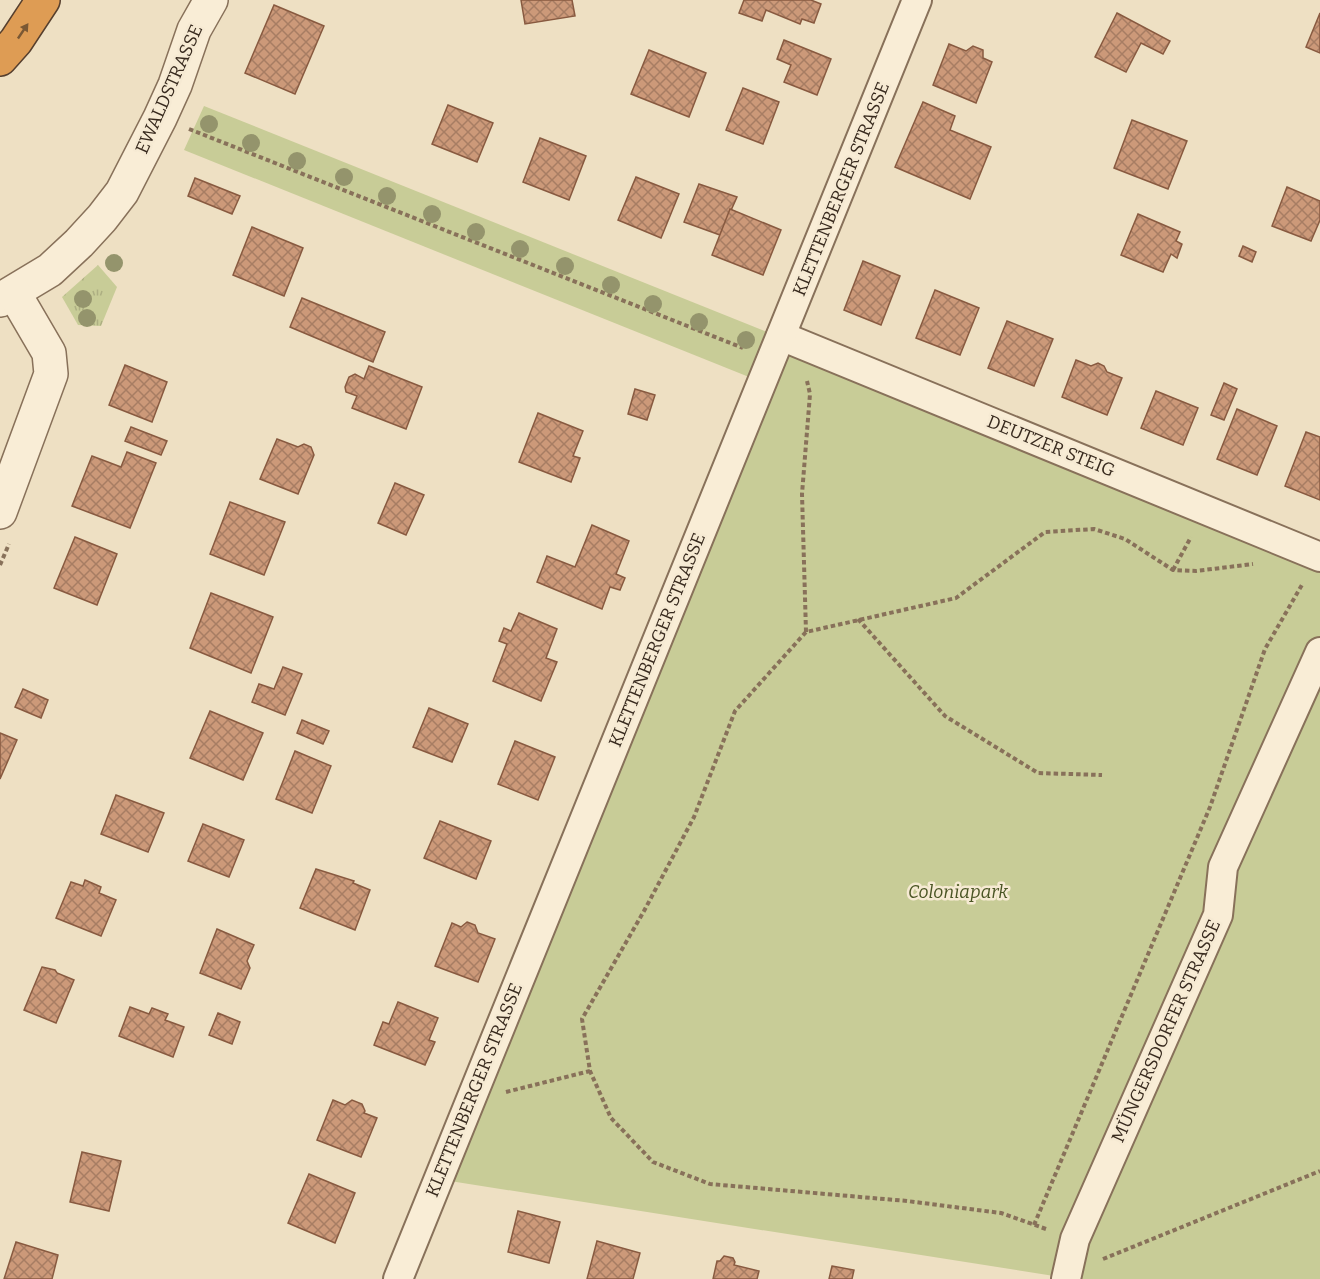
<svg xmlns="http://www.w3.org/2000/svg" width="1320" height="1279" font-family="Bitter,serif">
<style>
.grass{fill:url(#grass-tufts)}
.park{fill:#c8cc97}
.building{fill:url(#building-cross-hatch);stroke:#885a40;stroke-width:1.5}
.lines{fill:none;stroke-linecap:round;stroke-linejoin:round}
.minor-casing{stroke:#88715a;stroke-width:32}
.tertiary-casing{stroke:#88715a;stroke-width:36}
.motorway-casing{stroke:#563f2e;stroke-width:36}
.path{stroke:#88715a;stroke-width:4;stroke-dasharray:4.5 3;stroke-linecap:butt}
.minor{stroke:#f9edd6;stroke-width:28}
.tertiary{stroke:#f9edd6;stroke-width:33}
.motorway{stroke:#de9c54;stroke-width:33}
.tree{fill:#94946c}
.oneway{fill:#7a5834}
.labels{text-anchor:middle;stroke-width:5;stroke-linejoin:round;paint-order:stroke}
.street-label{font-size:18px;fill:#382a1e;stroke:#f6ead3}
.park-label{font-size:18px;font-style:italic;fill:#4a5524;stroke:#f6ead3}
</style>
<defs>
<pattern id="grass-tufts" width="24" height="20" patternUnits="userSpaceOnUse" patternTransform="scale(1.5)"><rect width="24" height="20" fill="#c8cc97"/><path d="M3 7l-1-3M5 7V3M7 7l1-3M15 17l-1-3M17 17v-4M19 17l1-3" fill="none" stroke="#adaf82"/></pattern>
<pattern id="building-cross-hatch" width="8" height="8" patternUnits="userSpaceOnUse" patternTransform="scale(1.5)"><rect width="8" height="8" fill="#cc9979"/><path d="M0 0l8 8M0 8l8-8" fill="none" stroke="#a77d63"/></pattern>
</defs>
<rect width="100%" height="100%" fill="#eee0c3"/>
<path class="grass" d="M98 265 117 287 101 326 78 325 62 297Z"/>
<g class="park">
<path d="M204 106 767 332 749 377 184 150Z"/>
<path d="M785 354 1320 568V1279H1054V1276L450 1181Z"/>
</g>
<g class="building">
<path d="M521 0H572L575 16 525 24Z"/>
<path d="M744 0H811L821 4 814 23 802 19 800 24 766 10 762 21 739 13Z"/>
<path d="M274 5 324 26 295 94 245 73Z"/>
<path d="M1117 13 1170 41 1163 54 1141 43 1126 72 1095 57Z"/>
<path d="M1320 13V53L1306 47Z"/>
<path d="M784 40 831 59 817 95 784 82 791 65 777 59Z"/>
<path d="M949 44 966 51 973 46 983 50V58L992 62 976 103 933 85Z"/>
<path d="M649 50 706 73 689 117 631 94Z"/>
<path d="M743 88 779 102 763 144 726 130Z"/>
<path d="M923 102 955 116 950 130 991 147 970 199 895 167Z"/>
<path d="M448 105 493 123 477 162 432 144Z"/>
<path d="M1132 120 1187 141 1168 189 1114 168Z"/>
<path d="M540 138 586 156 569 200 523 182Z"/>
<path d="M636 177 679 194 661 238 618 220Z"/>
<path d="M195 178 240 196 232 214 188 196Z"/>
<path d="M699 184 737 197 720 235 684 222Z"/>
<path d="M1287 187 1320 201V220L1311 241 1272 226Z"/>
<path d="M730 209 781 230 763 275 712 255Z"/>
<path d="M1138 214 1180 232 1176 241 1182 244 1177 258 1171 254 1163 272 1121 255Z"/>
<path d="M252 227 303 248 284 296 233 275Z"/>
<path d="M1243 246 1256 252 1252 262 1239 256Z"/>
<path d="M863 261 900 276 881 325 844 310Z"/>
<path d="M935 290 979 308 960 355 916 338Z"/>
<path d="M302 298 385 332 373 362 290 327Z"/>
<path d="M1007 321 1053 339 1034 386 988 368Z"/>
<path d="M1076 360 1091 366 1098 363 1104 366 1107 372 1122 378 1107 415 1062 397Z"/>
<path d="M125 365 167 382 152 422 109 405Z"/>
<path d="M369 366 422 387 406 429 352 408 357 396 346 392 345 387 349 377 355 374 364 379Z"/>
<path d="M1224 383 1237 389 1224 420 1211 415Z"/>
<path d="M635 389 655 395 647 420 628 414Z"/>
<path d="M1156 391 1198 408 1183 445 1141 428Z"/>
<path d="M1237 409 1277 426 1257 475 1217 459Z"/>
<path d="M538 413 583 431 573 456 580 458 571 482 519 462Z"/>
<path d="M131 427 167 441 161 455 125 441Z"/>
<path d="M1306 432 1320 437V500L1285 486Z"/>
<path d="M277 439 298 447 304 444 311 447 314 455 298 494 260 479Z"/>
<path d="M127 452 156 463 130 528 72 506 92 456 121 467Z"/>
<path d="M395 483 424 495 406 535 378 523Z"/>
<path d="M230 502 285 522 264 575 210 554Z"/>
<path d="M592 525 629 541 616 574 625 578 620 590 610 587 602 609 537 582 547 556 575 567Z"/>
<path d="M75 537 117 554 97 605 54 588Z"/>
<path d="M211 593 273 617 251 673 190 648Z"/>
<path d="M519 613 557 629 546 658 557 662 541 701 493 681 507 644 499 641 504 628 511 631Z"/>
<path d="M283 667 302 674 285 715 252 702 259 684 274 689Z"/>
<path d="M23 689 48 700 41 718 15 707Z"/>
<path d="M429 708 468 724 452 762 413 747Z"/>
<path d="M210 711 263 733 243 780 190 758Z"/>
<path d="M302 720 329 731 323 744 297 733Z"/>
<path d="M0 733 17 740 0 779Z"/>
<path d="M515 741 555 757 538 800 498 784Z"/>
<path d="M295 751 331 766 312 813 276 799Z"/>
<path d="M116 795 164 813 148 852 101 834Z"/>
<path d="M440 821 491 841 476 879 424 858Z"/>
<path d="M203 824 244 840 229 877 188 861Z"/>
<path d="M316 869 354 881 353 883 370 890 355 930 300 908Z"/>
<path d="M85 880 101 887 99 893 116 900 101 936 56 918 71 882 83 886Z"/>
<path d="M467 922 475 925 478 933 495 939 478 982 435 966 452 923 461 927Z"/>
<path d="M217 929 254 945 247 961 250 968 241 989 200 973Z"/>
<path d="M42 967 55 970 57 973 74 980 56 1023 24 1010Z"/>
<path d="M398 1002 438 1018 429 1040 435 1042 425 1065 374 1045 383 1022 389 1024Z"/>
<path d="M130 1007 149 1014 152 1008 168 1014 165 1020 184 1027 173 1057 119 1036Z"/>
<path d="M218 1013 240 1022 232 1044 209 1035Z"/>
<path d="M333 1100 345 1105 352 1100 362 1104 365 1111 364 1113 377 1118 361 1157 317 1140Z"/>
<path d="M82 1152 121 1161 109 1211 70 1202Z"/>
<path d="M309 1174 355 1193 335 1243 288 1223Z"/>
<path d="M518 1211 560 1222 549 1263 508 1252Z"/>
<path d="M597 1241 640 1253 633 1279H587Z"/>
<path d="M16 1242 58 1255 52 1279H4Z"/>
<path d="M724 1256 733 1258 735 1262 734 1265 759 1271 757 1279H713L717 1261H720Z"/>
<path d="M832 1266 854 1270 852 1279H829Z"/>
</g>
<g class="lines">
<g class="minor-casing">
<g id="minor">
<path d="M781 336 1320 557"/>
<path d="M398 1279 917 0"/>
<path d="M1066 1279 1075 1239 1218 915 1223 867 1320 652"/>
</g>
</g>
<g class="tertiary-casing">
<g id="tertiary">
<path d="M0 300 50 270 79 243 102 218 122 192 160 118 175 85 194 30 211 0"/>
<path d="M0 512 51 374 49 353 14 293"/>
</g>
</g>
<g class="motorway-casing">
<path id="motorway" d="M0 59 16 41 43 0"/>
</g>
<g class="path">
<path d="M189 129 743 348"/>
<path d="M0 565 9 544"/>
<path d="M1173 570 1191 537"/>
<path d="M858 619 945 716 1038 773 1102 775"/>
<path d="M806 632 802 494 810 394 807 381"/>
<path d="M506 1092 590 1071"/>
<path d="M1034 1225 1210 807 1265 649 1303 583"/>
<path d="M1046 1229 1001 1213 907 1201 710 1184 653 1162 611 1118 590 1071 582 1019 644 911 694 817 735 711 806 632 956 598 1045 532 1094 529 1125 539 1173 570 1196 571 1253 564"/>
<path d="M1103 1259 1320 1171"/>
</g>
<use href="#minor" class="minor"/>
<use href="#tertiary" class="tertiary"/>
<use href="#motorway" class="motorway"/>
</g>
<g class="tree">
<circle cx="209" cy="124" r="9"/>
<circle cx="251" cy="143" r="9"/>
<circle cx="297" cy="161" r="9"/>
<circle cx="344" cy="177" r="9"/>
<circle cx="387" cy="196" r="9"/>
<circle cx="432" cy="214" r="9"/>
<circle cx="476" cy="232" r="9"/>
<circle cx="520" cy="249" r="9"/>
<circle cx="114" cy="263" r="9"/>
<circle cx="565" cy="266" r="9"/>
<circle cx="611" cy="285" r="9"/>
<circle cx="83" cy="299" r="9"/>
<circle cx="653" cy="304" r="9"/>
<circle cx="87" cy="318" r="9"/>
<circle cx="699" cy="322" r="9"/>
<circle cx="746" cy="340" r="9"/>
</g>
<defs><path id="oneway-solid" d="M-6-.8H1V-3.2L6.5 0L1 3.2V.8H-6Z" transform="scale(1.5)"/></defs>
<use class="oneway" href="#oneway-solid" transform="translate(23 31) rotate(-56)"/>
<g class="labels">
<g class="street-label">
<text transform="translate(169 89) rotate(-66)" y="6">EWALDSTRASSE</text>
<text transform="translate(841 189) rotate(-68)" y="6">KLETTENBERGER STRASSE</text>
<text transform="translate(1051 446) rotate(22)" y="6">DEUTZER STEIG</text>
<text transform="translate(657 640) rotate(-68)" y="6">KLETTENBERGER STRASSE</text>
<text transform="translate(1166 1031) rotate(-66)" y="6">MÜNGERSDORFER STRASSE</text>
<text transform="translate(474 1090) rotate(-68)" y="6">KLETTENBERGER STRASSE</text>
</g>
<g class="park-label">
<text x="958" y="898">Coloniapark</text>
</g>
</g>
</svg>
